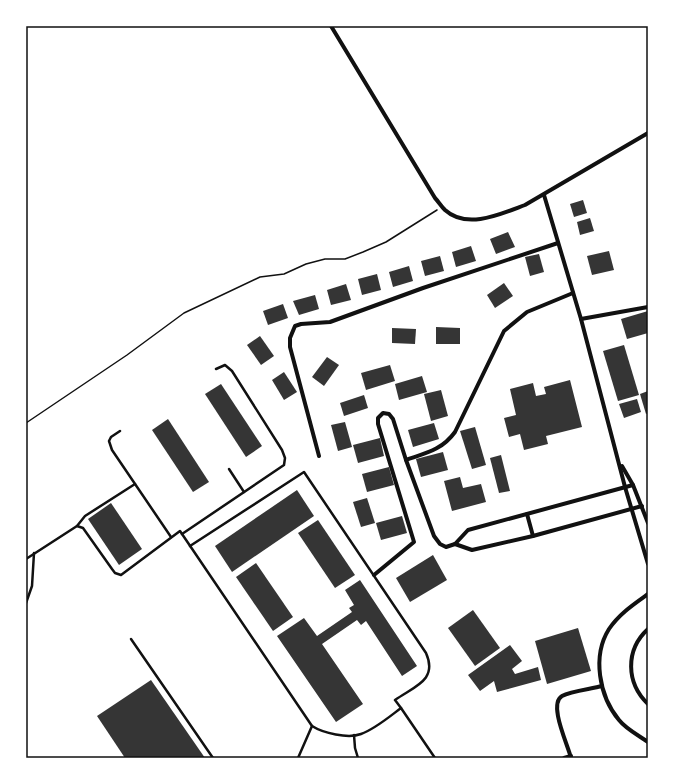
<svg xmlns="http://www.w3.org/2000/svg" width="674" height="784" font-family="'Source Sans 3',sans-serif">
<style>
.building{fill:#353535}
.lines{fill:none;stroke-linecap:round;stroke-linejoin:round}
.path{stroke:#111;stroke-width:1.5}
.service{stroke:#111;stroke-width:2.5}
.minor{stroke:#111;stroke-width:4}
.neatline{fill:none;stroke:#111;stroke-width:1.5}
</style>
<rect width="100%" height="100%" fill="#fff"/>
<g class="building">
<path d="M583 200 587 213 574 217 570 204Z"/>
<path d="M590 218 594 231 580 235 577 222Z"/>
<path d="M508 232 515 247 496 254 490 239Z"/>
<path d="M471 246 476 261 456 267 452 252Z"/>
<path d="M609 251 614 270 592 275 587 256Z"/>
<path d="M539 254 544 272 530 276 525 257Z"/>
<path d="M440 256 444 271 425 276 421 261Z"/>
<path d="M409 266 413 281 393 287 389 272Z"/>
<path d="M377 274 381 290 362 295 358 279Z"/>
<path d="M504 283 513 296 495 308 487 295Z"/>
<path d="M346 284 351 300 331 305 327 290Z"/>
<path d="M315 295 319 309 299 315 293 301Z"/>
<path d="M283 304 288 318 268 325 263 311Z"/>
<path d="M648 311V333L627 339 621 319Z"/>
<path d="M436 327 460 328V344H436Z"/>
<path d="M392 328 416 329 415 344 392 343Z"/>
<path d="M260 336 274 356 261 365 247 345Z"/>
<path d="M624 345 639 395 618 401 603 351Z"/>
<path d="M327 357 339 365 324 386 312 377Z"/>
<path d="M390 365 395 381 366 390 361 373Z"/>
<path d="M284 372 297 392 284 400 272 380Z"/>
<path d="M422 376 427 392 399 400 395 384Z"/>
<path d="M570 380 582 427 546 436 548 444 524 450 520 434 509 437 504 418 516 415 510 389 533 383 536 396 546 394 544 387Z"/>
<path d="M221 384 262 446 246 457 205 394Z"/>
<path d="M441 390 448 416 431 421 424 394Z"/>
<path d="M648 391V413L646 414 640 394Z"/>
<path d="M364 395 368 408 344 416 340 403Z"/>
<path d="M637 399 641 412 624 418 619 404Z"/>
<path d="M168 419 209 482 193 492 152 430Z"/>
<path d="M345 422 352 447 338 451 331 425Z"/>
<path d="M434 423 439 439 413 447 408 430Z"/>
<path d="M475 427 486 465 472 469 460 431Z"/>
<path d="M380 438 384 456 358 463 353 445Z"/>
<path d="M443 452 448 470 421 477 416 459Z"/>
<path d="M501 455 510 491 499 493 490 458Z"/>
<path d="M389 467 394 485 367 492 362 474Z"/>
<path d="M460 477 463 488 481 484 486 502 452 511 444 481Z"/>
<path d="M297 490 314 516 232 572 215 546Z"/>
<path d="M367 498 375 523 361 527 353 502Z"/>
<path d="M111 503 142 549 119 565 88 519Z"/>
<path d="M402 516 407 533 381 540 376 523Z"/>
<path d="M318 520 355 575 335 588 298 533Z"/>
<path d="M433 555 447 580 410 602 396 578Z"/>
<path d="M256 563 293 617 273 631 236 577Z"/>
<path d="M360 580 417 666 402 676 366 621 361 625 357 620 322 644 363 704 336 722 277 636 304 618 317 636 352 612 349 608 354 605 345 590Z"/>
<path d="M473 610 500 648 475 666 448 628Z"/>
<path d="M578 628 591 671 547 684 535 641Z"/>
<path d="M510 645 522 661 512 669 515 674 538 667 541 680 497 692 494 681 480 691 468 675Z"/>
<path d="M151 680 205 758H125L97 716Z"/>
</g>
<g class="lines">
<path class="path" d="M26 423 127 355 184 313 260 277 284 274 306 264 325 259H345L363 252 386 242 437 210"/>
<g class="service">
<path d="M120 431 111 437 109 441 112 450 171 537"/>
<path d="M229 469 244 492"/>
<path d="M77 526 85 516 135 484"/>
<path d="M182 534 284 465 285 458 282 450 232 371 225 365 216 369"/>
<path d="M190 546 304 472 426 653C438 680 415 686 395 700L401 708"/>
<path d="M26 559 77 526 83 528 112 569 115 573 121 575 180 531 312 726C323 733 348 739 361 734 375 729 389 717 401 708L435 758"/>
<path d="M26 603 32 586 34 553"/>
<path d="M131 639 213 758"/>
<path d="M354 735 355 748 358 758"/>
<path d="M298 758 312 726"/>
</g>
<g class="minor">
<path d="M331 26 435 198C438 201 441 206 445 210 467 230 501 214 525 205L648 133"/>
<path d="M544 195 581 319 625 487 648 564"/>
<path d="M573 293 527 312 504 331 455 432C442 450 426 453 406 460L434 536 440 544 446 547 455 544 468 530 633 485"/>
<path d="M581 319 648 307"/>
<path d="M319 456 290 347V338L295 326 301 324 330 322 423 288 558 243"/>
<path d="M622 466 633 485 648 523"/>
<path d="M527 514 533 536"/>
<path d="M455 544 472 550 533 536 642 506"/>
<path d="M374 575 414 542 378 424V418L383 413 389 414 393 419 406 460"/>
<path d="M648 594C634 604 619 614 609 629 592 656 599 696 619 720 626 729 638 735 648 742"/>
<path d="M648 629C625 650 626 683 648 704"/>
<path d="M564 758 571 756"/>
<path d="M571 758C568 745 548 704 562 696 571 691 591 689 602 686"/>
</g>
</g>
<rect width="674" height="784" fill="none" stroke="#ffffff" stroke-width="54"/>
<rect x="27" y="27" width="620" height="730" class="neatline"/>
</svg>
